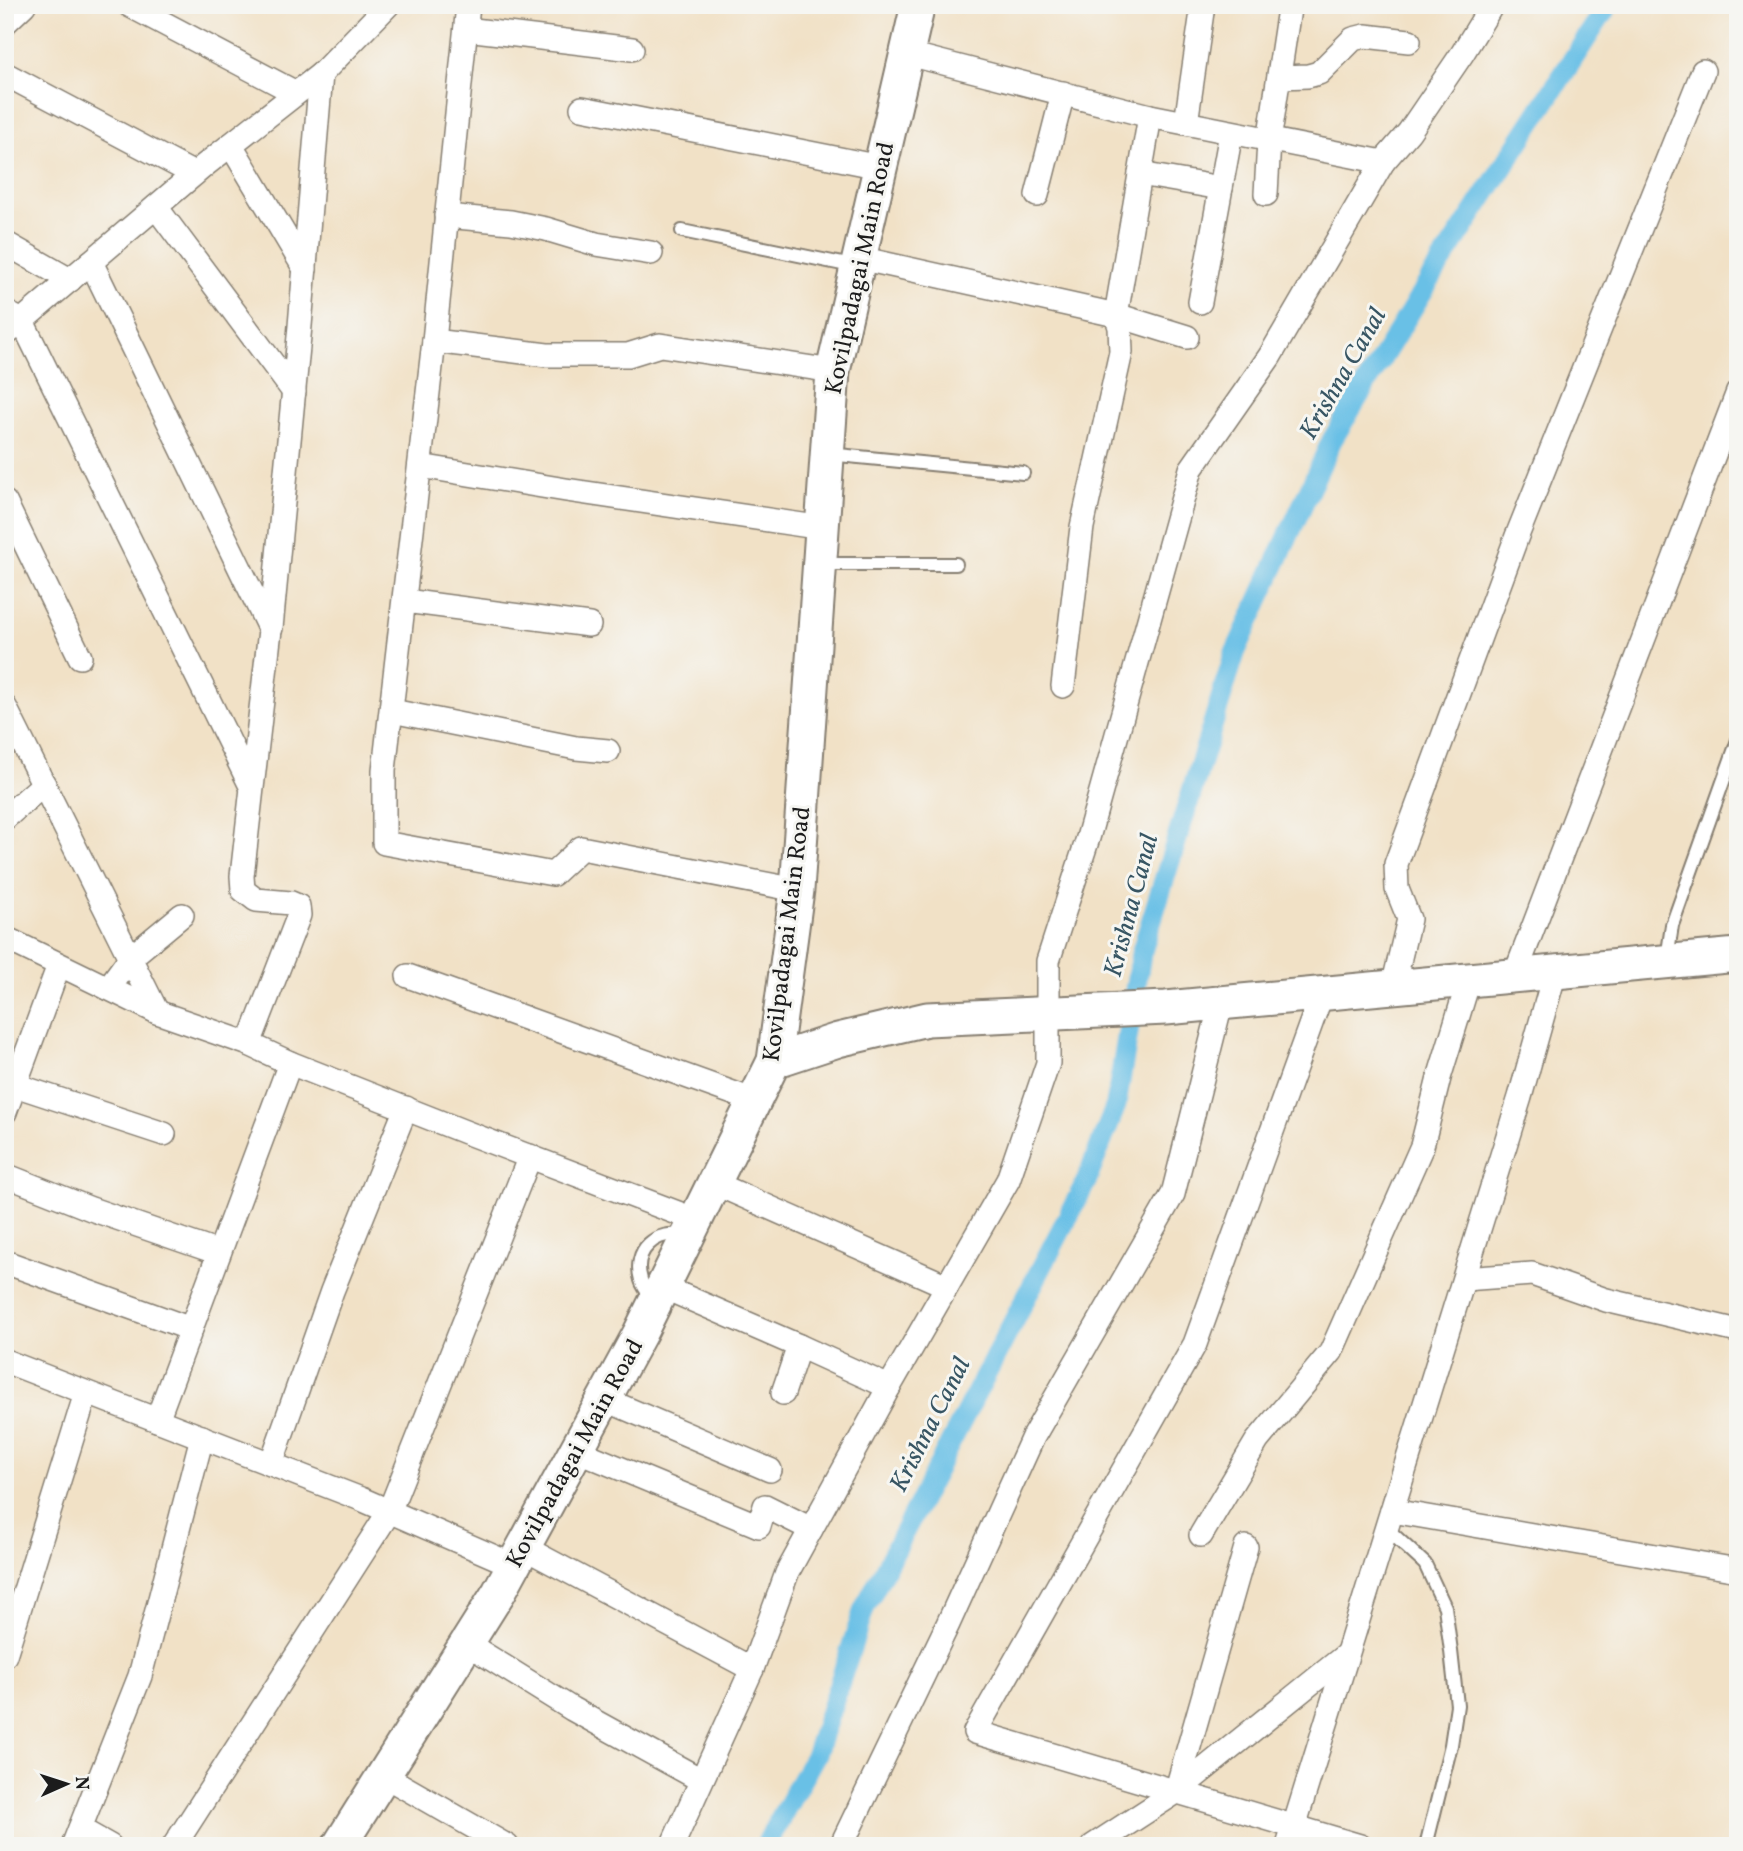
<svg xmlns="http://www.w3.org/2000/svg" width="1743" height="1851" font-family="Vollkorn,serif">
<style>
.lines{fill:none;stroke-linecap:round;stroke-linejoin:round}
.canal{stroke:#69c0e6;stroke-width:21}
.lane-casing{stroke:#867e71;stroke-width:16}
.street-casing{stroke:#867e71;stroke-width:26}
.secondary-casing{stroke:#867e71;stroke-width:37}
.lane{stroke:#fff;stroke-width:12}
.street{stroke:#fff;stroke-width:23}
.secondary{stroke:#fff;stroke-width:33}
.labels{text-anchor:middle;stroke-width:6;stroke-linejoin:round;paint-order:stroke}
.street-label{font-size:24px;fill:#1c1c1c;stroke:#f6f6f2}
.water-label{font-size:26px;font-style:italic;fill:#375563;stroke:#f6f6f2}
</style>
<rect width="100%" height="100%" fill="#f6f6f2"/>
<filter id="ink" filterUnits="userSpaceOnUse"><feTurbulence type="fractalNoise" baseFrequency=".0143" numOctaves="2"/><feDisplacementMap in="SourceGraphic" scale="14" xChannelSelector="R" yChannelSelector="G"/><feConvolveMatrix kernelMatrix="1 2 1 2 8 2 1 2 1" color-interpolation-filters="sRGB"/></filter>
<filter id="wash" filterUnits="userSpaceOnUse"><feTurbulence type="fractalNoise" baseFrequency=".00686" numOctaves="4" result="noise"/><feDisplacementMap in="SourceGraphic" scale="28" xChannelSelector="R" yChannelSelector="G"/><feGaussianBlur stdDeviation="1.57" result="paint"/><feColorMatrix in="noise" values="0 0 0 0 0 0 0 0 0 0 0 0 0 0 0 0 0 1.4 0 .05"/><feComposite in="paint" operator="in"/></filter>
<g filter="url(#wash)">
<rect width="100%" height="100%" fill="#f1e1c6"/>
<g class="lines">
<path class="canal" d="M765 1846 816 1754 864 1609 1086 1182 1116 1105 1141 954 1235 653 1332 440 1426 286 1608 5"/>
</g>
</g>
<g filter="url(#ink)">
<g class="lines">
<g class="lane-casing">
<g id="lane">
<path d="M682 231 857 267"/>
<path d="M828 454 1023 473"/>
<path d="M821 564H956"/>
<path d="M1667 959 1672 925 1738 740"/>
<path d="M653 1299C648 1293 643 1287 641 1280 632 1250 656 1229 685 1236"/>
<path d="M1386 1528 1425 1564 1445 1607 1451 1651 1457 1705 1451 1745 1426 1846"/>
</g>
</g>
<g class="street-casing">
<g id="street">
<path d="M129 5 296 93"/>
<path d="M468 5 434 341 384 770V843L553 874 581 848 797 890"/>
<path d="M5 23 24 5"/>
<path d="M466 29 632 49"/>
<path d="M905 53 1150 116 1383 162"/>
<path d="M5 74 194 174"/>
<path d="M1279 77 1308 76 1319 73 1353 39 1365 36 1409 41"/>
<path d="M582 108 880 167"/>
<path d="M1186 123 1203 5"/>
<path d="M231 145 305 269"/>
<path d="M1140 174 1221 188"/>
<path d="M1266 194 1269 141 1289 9"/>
<path d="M1037 195 1063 93"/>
<path d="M156 207 294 392"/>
<path d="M446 216 511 222 546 229 596 244 651 253"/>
<path d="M5 243 70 280"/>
<path d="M859 258 1116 315 1187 337"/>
<path d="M91 262 270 630 242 876 243 890 256 900 291 903 298 906 299 915 249 1044"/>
<path d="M1200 302 1231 133"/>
<path d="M5 312 22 321 251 786"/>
<path d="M5 335 205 165 321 74 388 5"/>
<path d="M434 341 547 355H628L660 345 833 371"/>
<path d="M420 466 566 490 823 528"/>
<path d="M5 502 80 657"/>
<path d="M405 601 589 625"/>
<path d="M271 628 300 326 321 74"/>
<path d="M1063 686 1082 527 1121 352 1120 327 1116 315 1150 116"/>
<path d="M5 707 157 1012"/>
<path d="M392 711 576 748 608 751"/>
<path d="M5 818 44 784"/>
<path d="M5 938 157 1012 249 1044 290 1063 465 1132 696 1220"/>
<path d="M1515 975 1738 392"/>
<path d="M408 976 755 1101"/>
<path d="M1393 987 1409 919 1397 889 1396 864 1517 536 1703 71"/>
<path d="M108 988 130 958 182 915"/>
<path d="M1322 993 1195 1344 975 1732 1360 1846"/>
<path d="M15 1085 164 1134"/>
<path d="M5 1112 59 965"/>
<path d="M5 1175 91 1209 219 1253"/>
<path d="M714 1183 947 1286"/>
<path d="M5 1262 191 1329"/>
<path d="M1464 1279 1532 1274 1606 1300 1738 1331"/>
<path d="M663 1287 799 1346 783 1393"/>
<path d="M799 1346 889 1387"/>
<path d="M5 1361 361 1499 513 1565"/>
<path d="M604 1399 770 1470"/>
<path d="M157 1420 290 1063"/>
<path d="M576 1450 759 1526 765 1506 811 1529"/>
<path d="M271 1464 332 1291 406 1108"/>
<path d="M1392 1511 1738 1570"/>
<path d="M1201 1535 1257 1441 1331 1352 1422 1146 1439 1078 1469 980"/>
<path d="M523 1547 752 1669"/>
<path d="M466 1643 572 1709 701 1780"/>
<path d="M5 1655 86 1393"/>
<path d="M383 1775 507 1846"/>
<path d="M1176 1792 1246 1547"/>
<path d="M80 1829 110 1846"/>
<path d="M73 1846 140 1676 202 1437"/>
<path d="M174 1846 389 1512 530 1156"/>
<path d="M672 1846 752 1669 787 1573 889 1387 1008 1180 1048 1063V961L1088 838 1191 469 1270 356 1383 162 1409 132 1462 54 1492 5"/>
<path d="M841 1846 948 1624 1033 1437 1173 1194 1221 1003"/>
<path d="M1093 1846 1176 1792 1347 1654"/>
<path d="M1288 1846 1520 1097 1555 972"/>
</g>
</g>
<g class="secondary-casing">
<g id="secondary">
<path d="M774 1061 838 1040 927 1019 1166 1008 1738 955"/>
<path d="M339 1846 499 1592 640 1333 774 1061 797 890 833 371 918 5"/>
</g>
</g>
<use href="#lane" class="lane"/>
<use href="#street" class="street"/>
<use href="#secondary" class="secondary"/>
</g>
</g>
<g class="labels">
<g class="street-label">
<text transform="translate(859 268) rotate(-78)" y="8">Kovilpadagai Main Road</text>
<text transform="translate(786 934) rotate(-83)" y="8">Kovilpadagai Main Road</text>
<text transform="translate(574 1453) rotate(-61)" y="8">Kovilpadagai Main Road</text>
</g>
<g class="water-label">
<text transform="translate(1342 373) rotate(-60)" y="9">Krishna Canal</text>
<text transform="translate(1130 905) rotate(-75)" y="9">Krishna Canal</text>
<text transform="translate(929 1424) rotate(-63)" y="9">Krishna Canal</text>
</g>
</g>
<rect width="1743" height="1851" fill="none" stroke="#f6f6f2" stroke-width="28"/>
<g transform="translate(66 1784) rotate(87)" stroke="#f6f6f2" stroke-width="5" paint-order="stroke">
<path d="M0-5L12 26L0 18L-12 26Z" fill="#1c1c1c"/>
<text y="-10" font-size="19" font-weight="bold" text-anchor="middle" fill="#1c1c1c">N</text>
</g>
</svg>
